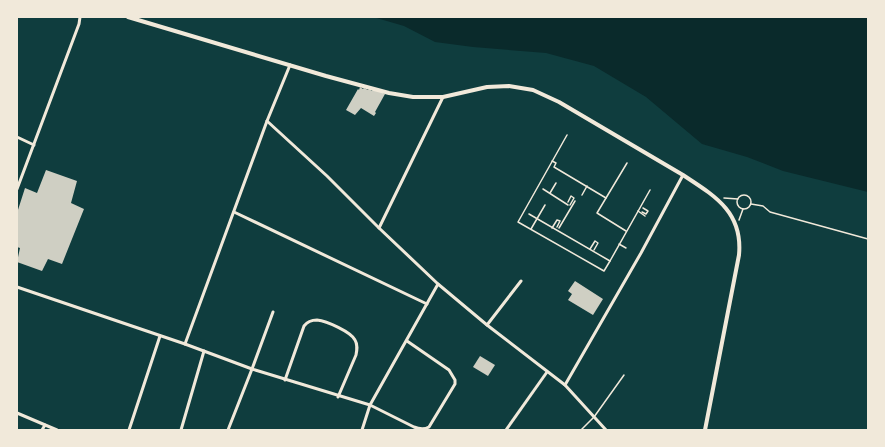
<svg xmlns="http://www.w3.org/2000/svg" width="885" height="447" font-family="'Archivo Narrow',sans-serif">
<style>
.water{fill:#0a2a2b}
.building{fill:#cfcfc3}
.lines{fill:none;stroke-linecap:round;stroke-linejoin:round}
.path{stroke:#f1e9da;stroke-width:1.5}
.service{stroke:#f1e9da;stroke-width:1.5}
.minor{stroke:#f1e9da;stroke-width:3}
.tertiary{stroke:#f1e9da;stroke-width:4}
</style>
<rect width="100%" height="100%" fill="#0f3d3e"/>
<path class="water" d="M373 17H868V192L783 171 747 157 702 144 646 97 594 66 546 53 473 47 435 42 404 26Z"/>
<g class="building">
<path d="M360 87 363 89 364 88 368 90 369 89 372 91 373 89 379 91 385 94 375 112 376 113 374 116 361 108 355 115 346 110 358 89 359 90Z"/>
<path d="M46 170 77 181 71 203 84 209 62 264 48 259 42 271 17 262 20 248 17 247V213L25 188 37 193Z"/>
<path d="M575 281 603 299 593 315 568 300 572 294 568 291Z"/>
<path d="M480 356 495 365 488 376 473 367Z"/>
</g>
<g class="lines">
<g class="path">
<path d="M567 135 518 222 604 271 610 261"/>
<path d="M552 161 556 163 554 167 606 198"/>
<path d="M543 189 568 205"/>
<path d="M550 193 556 183"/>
<path d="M582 195 587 186"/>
<circle cx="744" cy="202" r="7"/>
<path d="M724 198 738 199"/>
<path d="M568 202 571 196 574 198 570 205"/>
<path d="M751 204 763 206 770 212 868 239"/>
<path d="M638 211 645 216"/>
<path d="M642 212 646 214 648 211 643 208"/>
<path d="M529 214 610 261 650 190"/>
<path d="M739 220 743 209"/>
<path d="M552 228 557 220 560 221 557 227"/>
<path d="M559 228 575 201"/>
<path d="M531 229 545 205"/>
<path d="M626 231 597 213 627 163"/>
<path d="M619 244 626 248"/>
<path d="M590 249 595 241 598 243 594 250"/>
</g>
<path class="service" d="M581 430 594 417 624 375"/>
<g class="minor">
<path d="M267 121 327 176 379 228 438 284 487 325 565 385 606 430"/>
<path d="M17 137 34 145"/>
<path d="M17 189 79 24 80 17"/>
<path d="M234 212 427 304"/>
<path d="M379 228 443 97"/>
<path d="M17 287 185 344 252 369 370 405 414 427C419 429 424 430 429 427L455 384V380L449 370 407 341"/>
<path d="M487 325 521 281"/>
<path d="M185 344 267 121 290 65"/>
<path d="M285 380 304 326C307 322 311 320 317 320 327 321 351 332 355 340 358 345 357 350 356 355L338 397"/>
<path d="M565 385 641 253 683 175"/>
<path d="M17 413 57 430"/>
<path d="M42 430 45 425"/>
<path d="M129 430 160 336"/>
<path d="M181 430 204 351"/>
<path d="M228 430 252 369 273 312"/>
<path d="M362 430 370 405 438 284"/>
<path d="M506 430 547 372"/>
</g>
<path class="tertiary" d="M128 17 326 76 389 93 413 97H443L487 87 509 86 533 90 559 102 683 175C715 196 743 212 739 255L705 430"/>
</g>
<rect width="885" height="447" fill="none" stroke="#f1e9da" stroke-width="36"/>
</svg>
